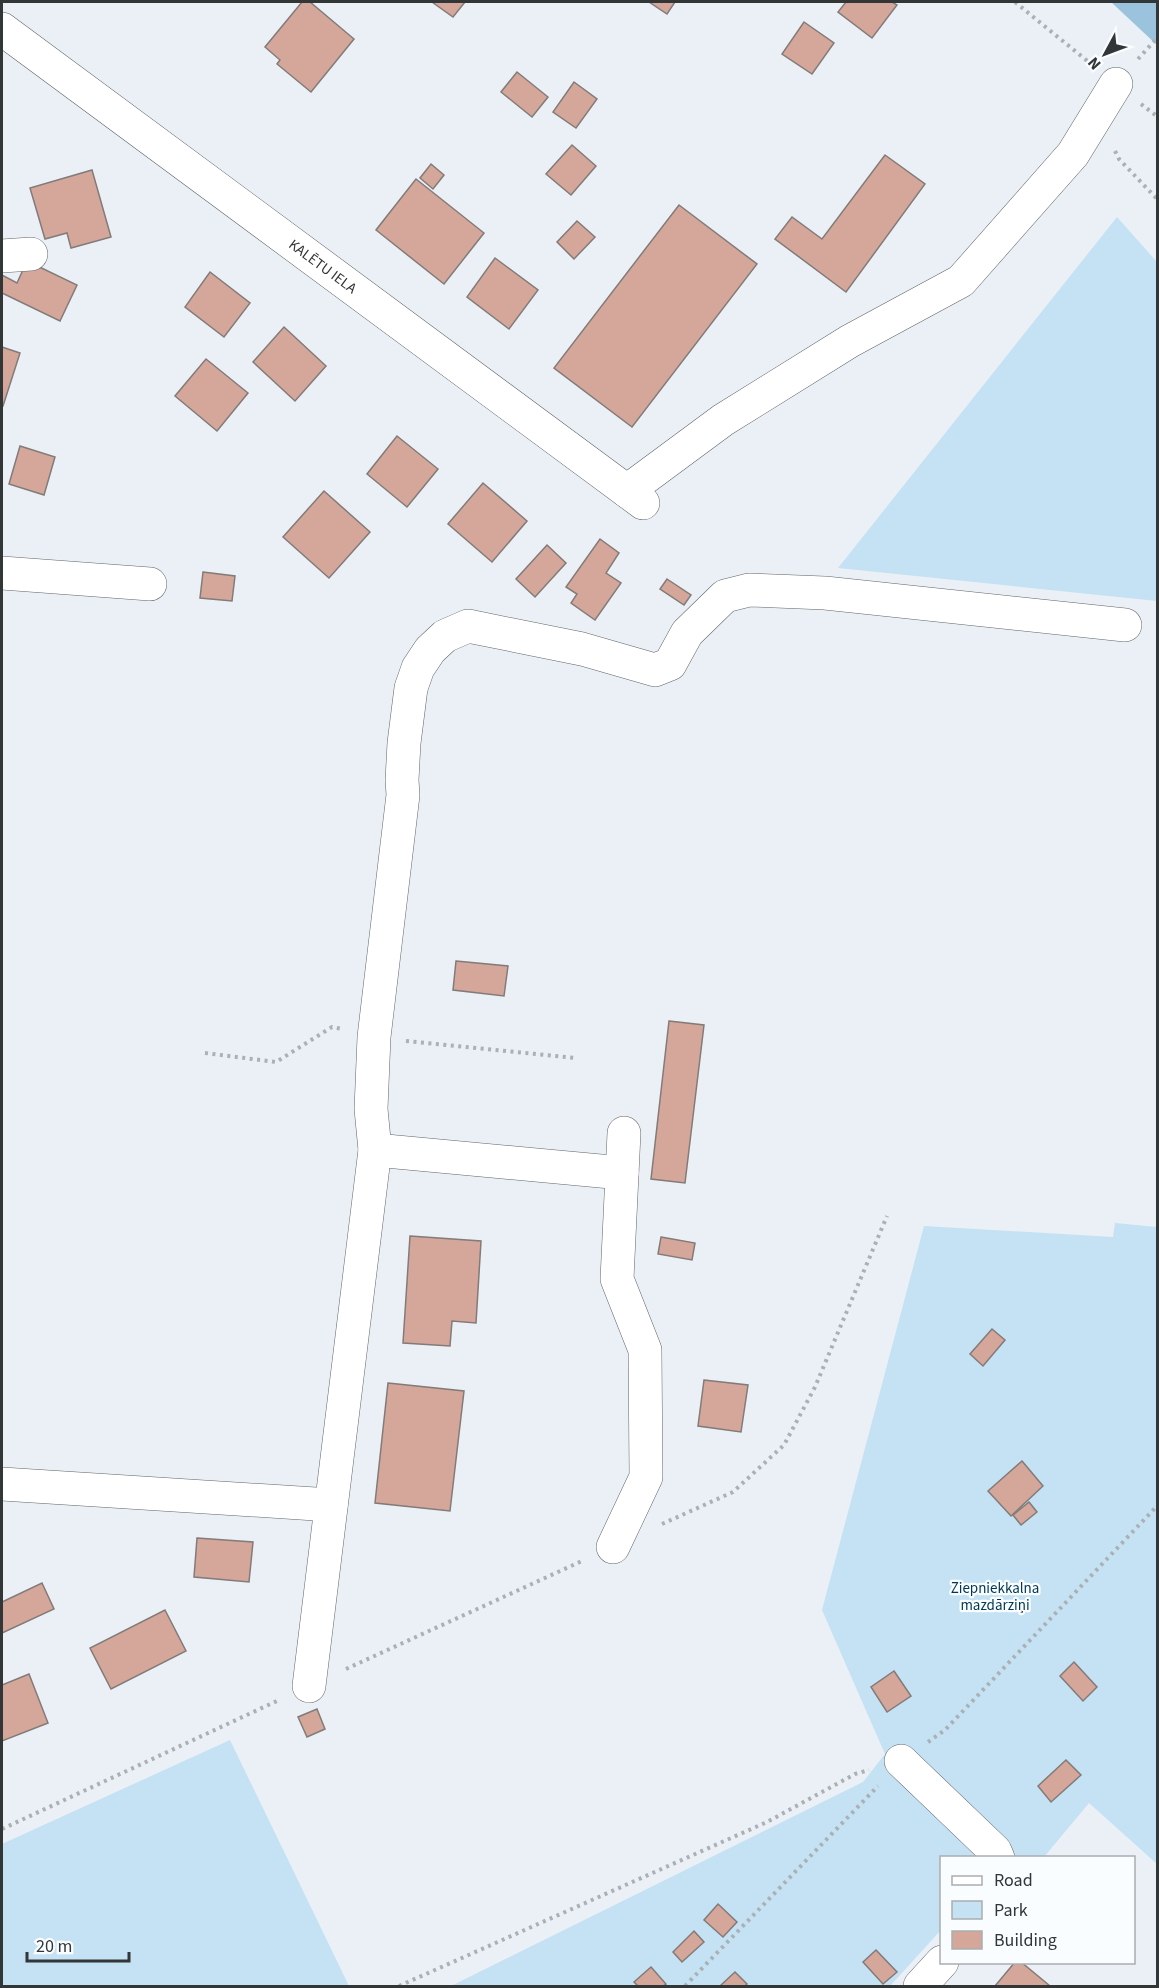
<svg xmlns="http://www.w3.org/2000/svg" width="1159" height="1988" font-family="'Source Sans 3',sans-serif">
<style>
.green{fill:#c5e1f4}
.forest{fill:#9bc3de}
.building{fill:#d5a79a;stroke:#827b79;stroke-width:1.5}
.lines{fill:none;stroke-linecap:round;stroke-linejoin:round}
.minor-casing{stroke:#606569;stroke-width:34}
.path{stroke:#abb0b4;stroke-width:4;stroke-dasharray:3 4.5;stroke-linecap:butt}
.minor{stroke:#fff;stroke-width:33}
.labels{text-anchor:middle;stroke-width:4.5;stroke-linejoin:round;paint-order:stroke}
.street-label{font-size:15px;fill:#333637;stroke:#fafdff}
.park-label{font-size:15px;fill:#013752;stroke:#fafdff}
</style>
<rect width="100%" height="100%" fill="#eaf0f5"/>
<g class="green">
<path d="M1117 217 1157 262V601L838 568Z"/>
<path d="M1115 1223 1157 1227V1864L1089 1803 1044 1857 942 1858 941 1930 890 1986H451L863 1782 885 1754 822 1610 924 1226 1113 1237Z"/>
<path d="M230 1740 349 1986H2V1844Z"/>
</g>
<path class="forest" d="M1111 2H1157V45Z"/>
<g class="building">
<path d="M302 2H310L354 39 311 92 277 64 280 60 265 47Z"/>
<path d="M432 2H465L453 17Z"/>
<path d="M649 2H675L667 14Z"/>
<path d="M846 2H892L897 5 872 38 838 12Z"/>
<path d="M804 22 834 43 812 74 782 54Z"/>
<path d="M517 72 548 97 532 117 501 92Z"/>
<path d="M574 82 597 99 576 128 553 112Z"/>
<path d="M572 145 596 166 571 195 546 174Z"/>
<path d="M885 155 925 184 846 292 775 239 792 217 822 239Z"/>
<path d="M431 164 444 175 433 189 420 178Z"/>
<path d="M92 170 111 237 71 248 67 233 45 239 30 188Z"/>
<path d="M416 179 484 233 444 284 376 230Z"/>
<path d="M679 205 757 264 632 427 554 368Z"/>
<path d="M577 221 595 237 574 259 557 242Z"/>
<path d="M495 258 538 290 509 329 467 297Z"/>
<path d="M27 261 77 285 60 321 2 293V275L17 283Z"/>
<path d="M210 272 250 303 224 337 185 307Z"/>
<path d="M284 327 326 366 295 401 253 362Z"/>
<path d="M2 347 20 353 3 406H2Z"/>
<path d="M206 359 248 393 217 431 175 396Z"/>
<path d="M397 436 438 469 407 507 367 474Z"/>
<path d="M20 446 55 457 44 495 9 484Z"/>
<path d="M483 483 527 521 492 562 448 524Z"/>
<path d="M324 491 370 532 329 578 283 537Z"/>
<path d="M600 539 619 553 606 573 621 583 595 620 571 603 577 594 566 587Z"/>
<path d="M547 545 566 563 535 597 516 579Z"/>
<path d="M203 572 235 576 232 601 200 598Z"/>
<path d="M667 579 691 595 684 605 660 589Z"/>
<path d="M456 961 508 966 504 996 453 990Z"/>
<path d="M669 1021 704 1025 685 1183 651 1179Z"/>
<path d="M410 1236 481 1241 476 1323 452 1321 450 1346 403 1343Z"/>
<path d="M661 1237 695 1243 692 1260 658 1254Z"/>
<path d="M992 1329 1005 1340 983 1366 970 1354Z"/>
<path d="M704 1380 748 1385 741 1432 698 1426Z"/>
<path d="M388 1383 464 1391 450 1511 375 1503Z"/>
<path d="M1022 1461 1043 1486 1011 1516 988 1491Z"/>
<path d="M1029 1502 1037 1512 1021 1525 1013 1515Z"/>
<path d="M197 1538 253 1542 249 1582 194 1577Z"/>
<path d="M42 1583 54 1609 2 1633V1602Z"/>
<path d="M165 1610 186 1651 111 1689 90 1648Z"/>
<path d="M1074 1662 1097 1687 1083 1701 1060 1676Z"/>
<path d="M894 1671 911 1696 887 1712 871 1687Z"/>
<path d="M29 1674 48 1723 2 1741V1685Z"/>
<path d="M317 1709 325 1729 307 1737 298 1717Z"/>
<path d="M1066 1760 1081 1775 1051 1802 1038 1786Z"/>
<path d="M718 1904 737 1922 723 1937 704 1920Z"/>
<path d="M694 1931 704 1942 682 1962 673 1952Z"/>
<path d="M876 1950 897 1972 883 1984 863 1962Z"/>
<path d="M1015 1962H1021L1050 1986H995Z"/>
<path d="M651 1967 666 1984 663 1986H638L634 1982Z"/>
<path d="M735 1972 747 1984 745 1986H720Z"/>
</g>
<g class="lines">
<g class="minor-casing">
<g id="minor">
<path id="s1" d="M2 29 643 503"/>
<path d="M2 256 31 254"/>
<path d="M627 491 723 420 850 341 961 281 1073 154 1116 84"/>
<path d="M2 573 150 584"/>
<path d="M375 1150 622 1173"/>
<path d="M2 1484 331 1505"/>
<path d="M613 1547 646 1477 645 1350 617 1279 624 1133"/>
<path d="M309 1686 375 1150 371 1109 374 1037 403 795 402 780 404 743 411 688 418 668 430 650 445 636 468 626 582 649 655 670 670 664 687 633 725 596 749 590 825 593 1125 625"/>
<path d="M901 1761 995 1851 998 1858"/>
<path d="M920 1986 942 1962"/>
</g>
</g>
<g class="path">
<path d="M1015 2 1091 64"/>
<path d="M1138 59 1158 37"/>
<path d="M1141 104 1158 117"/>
<path d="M1115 151 1119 159 1158 200"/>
<path d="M406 1041 575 1058"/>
<path d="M205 1053 276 1062 332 1027 342 1029"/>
<path d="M662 1524 733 1492 784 1445 815 1387 887 1216"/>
<path d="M346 1669 582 1561"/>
<path d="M928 1742 945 1730 1158 1505"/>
<path d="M2 1829 279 1700"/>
<path d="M399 1986 767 1822 855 1774 869 1770"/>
<path d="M685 1986 878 1786"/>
</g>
<use href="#minor" class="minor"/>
</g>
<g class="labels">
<g class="street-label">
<text dy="5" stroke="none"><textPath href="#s1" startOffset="399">KALĒTU IELA</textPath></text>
</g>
<g class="park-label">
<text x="995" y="1593">Ziepniekkalna<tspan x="995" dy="17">mazdārziņi</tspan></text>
</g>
</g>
<rect width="1159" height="1988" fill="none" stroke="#333637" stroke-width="6"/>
<rect x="940" y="1856" width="195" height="108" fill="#fafdff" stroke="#aaadaf" stroke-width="1.5"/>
<rect x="952" y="1876" width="30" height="9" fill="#ffffff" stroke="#aaadaf" stroke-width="1.5"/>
<text x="994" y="1886" font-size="18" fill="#333637">Road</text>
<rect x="952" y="1901" width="30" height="18" fill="#c5e1f4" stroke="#aaadaf" stroke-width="1.5"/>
<text x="994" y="1916" font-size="18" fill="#333637">Park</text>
<rect x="952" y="1931" width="30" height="18" fill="#d5a79a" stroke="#aaadaf" stroke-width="1.5"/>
<text x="994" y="1946" font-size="18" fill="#333637">Building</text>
<g transform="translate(1105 54) rotate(229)" stroke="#fafdff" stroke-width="4.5" paint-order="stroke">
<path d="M0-4.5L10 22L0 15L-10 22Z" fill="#333637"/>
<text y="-9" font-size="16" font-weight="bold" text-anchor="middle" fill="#333637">N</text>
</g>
<path d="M27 1952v9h102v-9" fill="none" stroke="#333637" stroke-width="3"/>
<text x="36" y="1952" font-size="18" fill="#333637" stroke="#fafdff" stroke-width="4.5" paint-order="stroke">20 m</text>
</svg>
